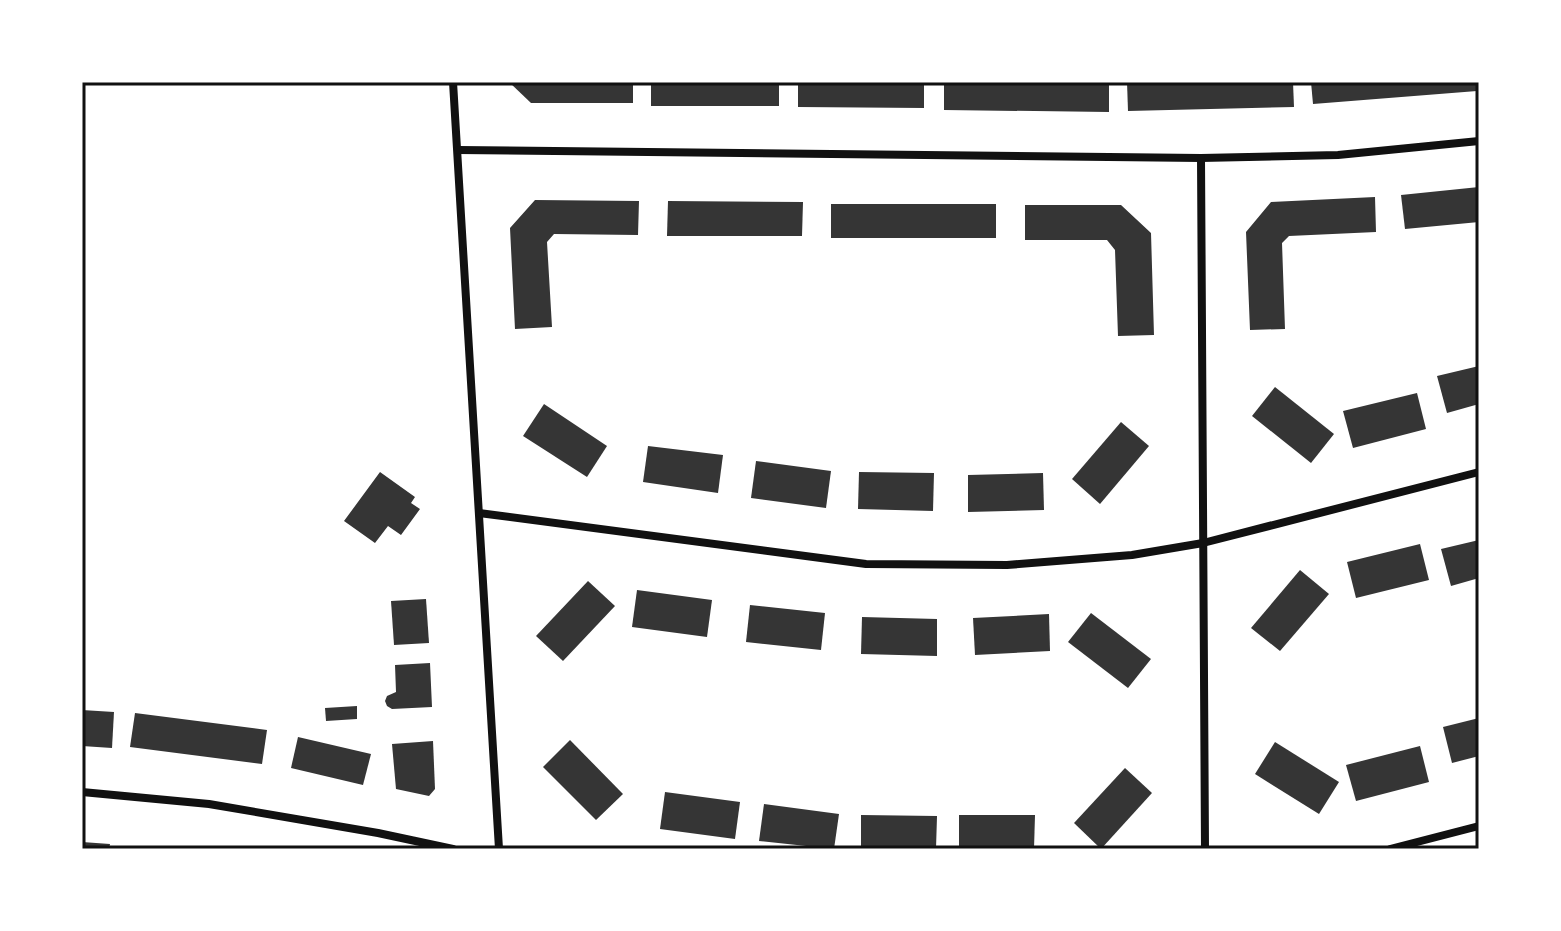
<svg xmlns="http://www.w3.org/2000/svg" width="1561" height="931" font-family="Lora,serif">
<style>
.building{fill:#353535}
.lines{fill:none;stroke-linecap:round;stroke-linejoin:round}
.minor{stroke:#111;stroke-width:8}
.neatline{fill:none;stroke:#111;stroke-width:3}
</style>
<rect width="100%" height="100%" fill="#fff"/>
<g class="building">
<path d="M509 82H633V103H531Z"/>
<rect x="651" y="82" width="128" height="24"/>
<path d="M798 82H924V108L798 107Z"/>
<path d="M944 82H1109V112L944 110Z"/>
<path d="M1127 82H1293L1294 107 1128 111Z"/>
<path d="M1311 82H1477V91L1313 104Z"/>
<path d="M1479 187V222L1405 229 1401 195Z"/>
<path d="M1375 197 1376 232 1289 236 1282 243 1285 329 1250 330 1246 232 1271 202Z"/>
<path d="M535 200 639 201 638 235 554 234 547 242 552 327 515 329 510 228Z"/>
<path d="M668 201 803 202 802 236H667Z"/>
<rect x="831" y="204" width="165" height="34"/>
<path d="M1025 205H1121L1151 233 1154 335 1118 336 1115 250 1107 240H1025Z"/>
<path d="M1479 366V404L1447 413 1437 376Z"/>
<path d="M1275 387 1334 434 1311 463 1252 416Z"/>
<path d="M1417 393 1426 429 1353 448 1343 411Z"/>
<path d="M544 404 607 446 587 477 523 436Z"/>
<path d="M1121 422 1149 446 1100 504 1072 479Z"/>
<path d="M648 446 723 455 718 493 643 482Z"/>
<path d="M756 461 831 471 826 508 751 498Z"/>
<path d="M380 472 415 497 411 503 420 509 401 535 388 526 375 543 344 521Z"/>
<path d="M859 472 934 473 933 511 858 509Z"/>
<path d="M1043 473 1044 510 968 512V475Z"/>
<path d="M1479 540V578L1451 586 1441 549Z"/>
<path d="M1420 544 1429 580 1356 598 1347 562Z"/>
<path d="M1300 570 1329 594 1280 651 1251 628Z"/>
<path d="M588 581 615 606 563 661 536 636Z"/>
<path d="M637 590 712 600 707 637 632 627Z"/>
<path d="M426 599 429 643 394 645 391 601Z"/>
<path d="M750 605 825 613 821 650 746 642Z"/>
<path d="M1091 613 1151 659 1128 688 1068 642Z"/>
<path d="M1049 614 1050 651 975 655 973 618Z"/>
<path d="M862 617 937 619V656L861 654Z"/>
<path d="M430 663 432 707 392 709 387 706 385 701 387 696 396 692 395 665Z"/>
<path d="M357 706V719L326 721 325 708Z"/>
<path d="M82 710 114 712 112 748 82 746Z"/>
<path d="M135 713 267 730 262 764 130 747Z"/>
<path d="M1479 718V756L1452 763 1443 727Z"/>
<path d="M298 737 371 754 363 785 291 768Z"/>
<path d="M570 740 623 794 596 820 543 767Z"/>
<path d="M433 741 435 789 429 796 396 789 392 744Z"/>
<path d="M1275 742 1339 782 1319 814 1255 774Z"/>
<path d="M1420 746 1429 782 1356 801 1346 765Z"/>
<path d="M1125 768 1152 793 1101 849 1074 823Z"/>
<path d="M665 792 740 802 735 839 660 829Z"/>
<path d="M764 804 839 814 834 849 759 841Z"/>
<path d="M861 815 937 816 936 849H861Z"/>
<path d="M959 815H1035L1034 849H959Z"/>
<path d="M82 842 110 844 109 849H82Z"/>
</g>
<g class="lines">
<g class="minor">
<path d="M453 82 499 849"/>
<path d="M458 150 1201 158 1338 155 1479 141"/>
<path d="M1201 158 1205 849"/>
<path d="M479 513 866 564 1007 565 1132 555 1203 543 1479 472"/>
<path d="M82 792 209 804 378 833 453 849"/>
<path d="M1390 849 1479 826"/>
</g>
</g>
<rect width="1561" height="931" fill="none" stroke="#ffffff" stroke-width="168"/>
<rect x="84" y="84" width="1393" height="763" class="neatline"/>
</svg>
